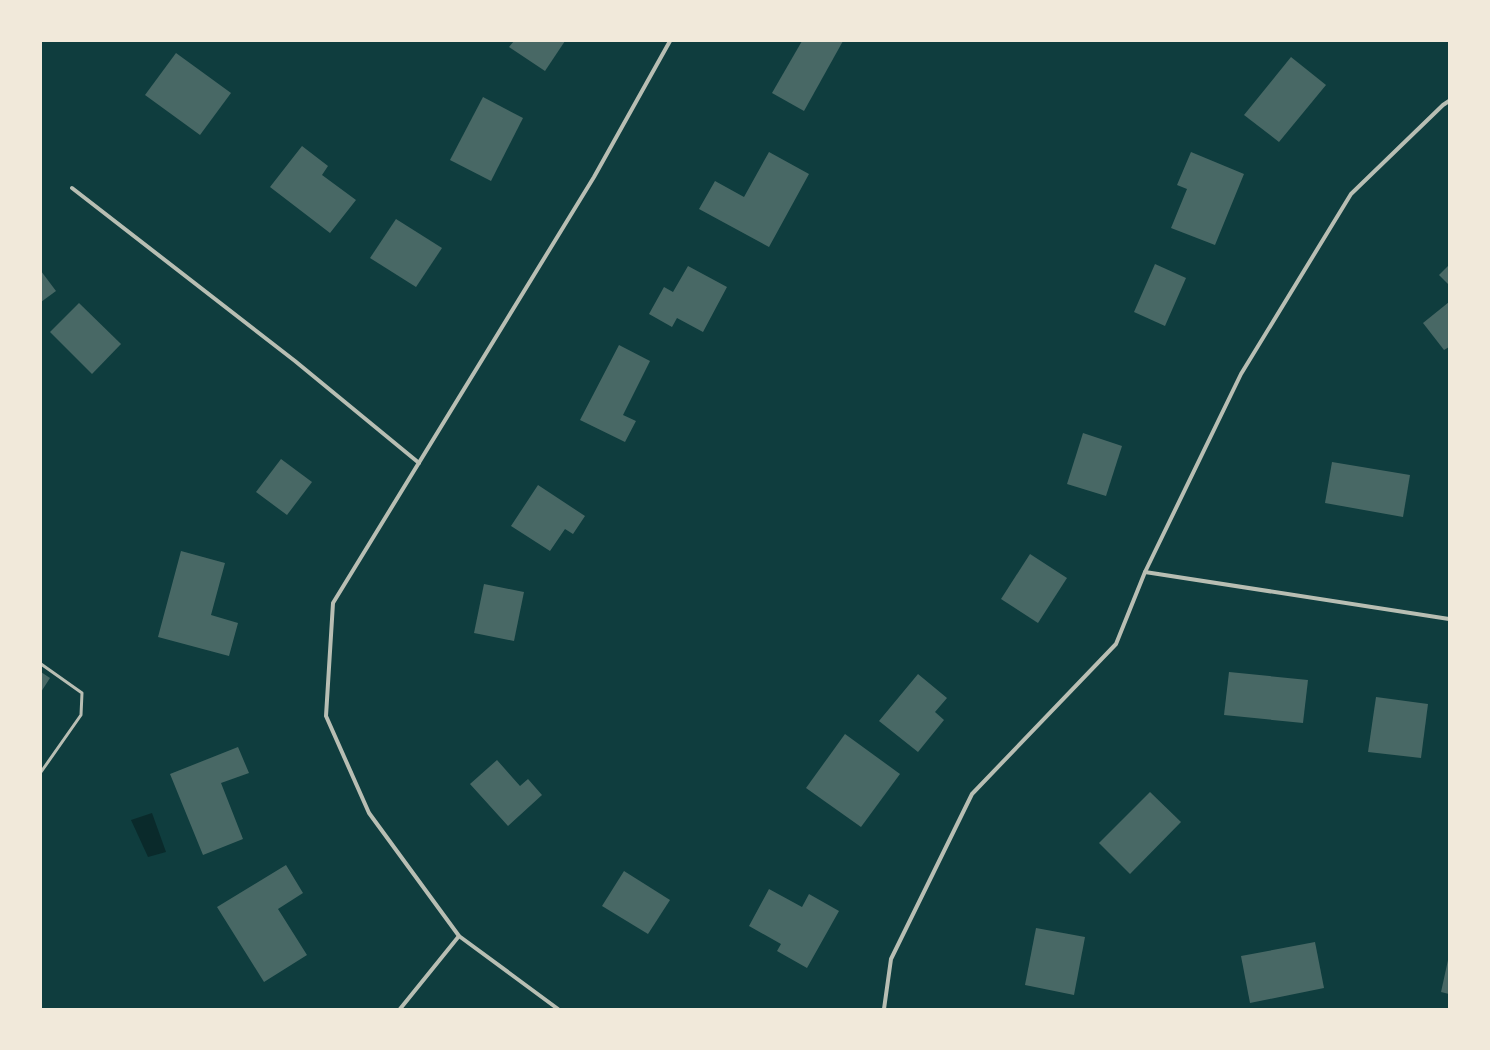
<svg xmlns="http://www.w3.org/2000/svg" width="1490" height="1050" font-family="'IBM Plex Serif',serif">
<style>
.water{fill:#0a2a2b}
.building{fill:#486865}
.lines{fill:none;stroke-linecap:round;stroke-linejoin:round}
.service{stroke:#b8beb3;stroke-width:3}
.minor{stroke:#b8beb3;stroke-width:4}
</style>
<rect width="100%" height="100%" fill="#0f3d3e"/>
<path class="water" d="M152 813 166 852 148 857 131 820Z"/>
<g class="building">
<path d="M514 41H565L545 71 509 47Z"/>
<path d="M802 41H843L804 111 772 93Z"/>
<path d="M176 53 231 93 200 135 145 95Z"/>
<path d="M1291 57 1326 85 1279 142 1244 115Z"/>
<path d="M483 97 523 118 491 181 450 160Z"/>
<path d="M302 146 328 166 322 175 356 200 330 233 270 187Z"/>
<path d="M769 152 809 174 769 247 699 209 715 181 744 197Z"/>
<path d="M1191 152 1244 174 1215 245 1171 228 1187 189 1177 185Z"/>
<path d="M396 219 442 248 416 287 370 258Z"/>
<path d="M1155 264 1186 278 1165 326 1134 312Z"/>
<path d="M1449 265V285L1439 275Z"/>
<path d="M688 266 727 287 703 332 677 318 672 327 649 314 664 287 673 292Z"/>
<path d="M41 271 56 291 41 302Z"/>
<path d="M1449 302V347L1444 350 1423 323Z"/>
<path d="M79 303 121 344 92 374 50 332Z"/>
<path d="M619 345 650 361 623 415 636 421 625 442 580 420Z"/>
<path d="M1083 433 1122 446 1106 496 1067 484Z"/>
<path d="M281 459 312 482 287 515 256 492Z"/>
<path d="M1332 462 1410 475 1403 517 1325 503Z"/>
<path d="M538 485 585 516 573 534 565 529 550 551 511 526Z"/>
<path d="M181 551 225 563 211 615 238 623 229 656 158 637Z"/>
<path d="M1030 554 1067 578 1038 623 1001 599Z"/>
<path d="M484 584 524 592 514 641 474 633Z"/>
<path d="M41 672 50 678 41 692Z"/>
<path d="M1229 672 1308 680 1303 723 1224 715Z"/>
<path d="M918 674 947 698 935 712 944 720 918 752 879 721Z"/>
<path d="M1376 697 1428 704 1421 758 1368 752Z"/>
<path d="M845 734 900 774 861 827 806 788Z"/>
<path d="M238 747 249 773 221 783 243 839 203 855 170 774Z"/>
<path d="M497 760 520 786 528 779 542 795 508 826 470 784Z"/>
<path d="M1150 792 1181 822 1130 874 1099 843Z"/>
<path d="M286 865 303 893 278 909 307 955 264 982 217 907Z"/>
<path d="M624 871 670 900 648 934 602 906Z"/>
<path d="M769 889 802 907 809 894 839 911 807 968 777 951 781 944 749 926Z"/>
<path d="M1036 928 1085 937 1074 995 1025 985Z"/>
<path d="M1315 942 1324 988 1250 1003 1241 956Z"/>
<path d="M1448 960H1449V994L1441 992Z"/>
</g>
<g class="lines">
<path class="service" d="M41 664 82 693 81 715 41 772"/>
<g class="minor">
<path d="M72 188 295 361 419 463"/>
<path d="M1145 572 1449 619"/>
<path d="M400 1009 459 936"/>
<path d="M558 1009 459 936 369 813 326 716 333 603 594 177 670 41"/>
<path d="M884 1009 891 959 972 794 1116 644 1145 572 1241 374 1351 194 1443 105 1449 101"/>
</g>
</g>
<rect width="1490" height="1050" fill="none" stroke="#f1e9da" stroke-width="84"/>
</svg>
